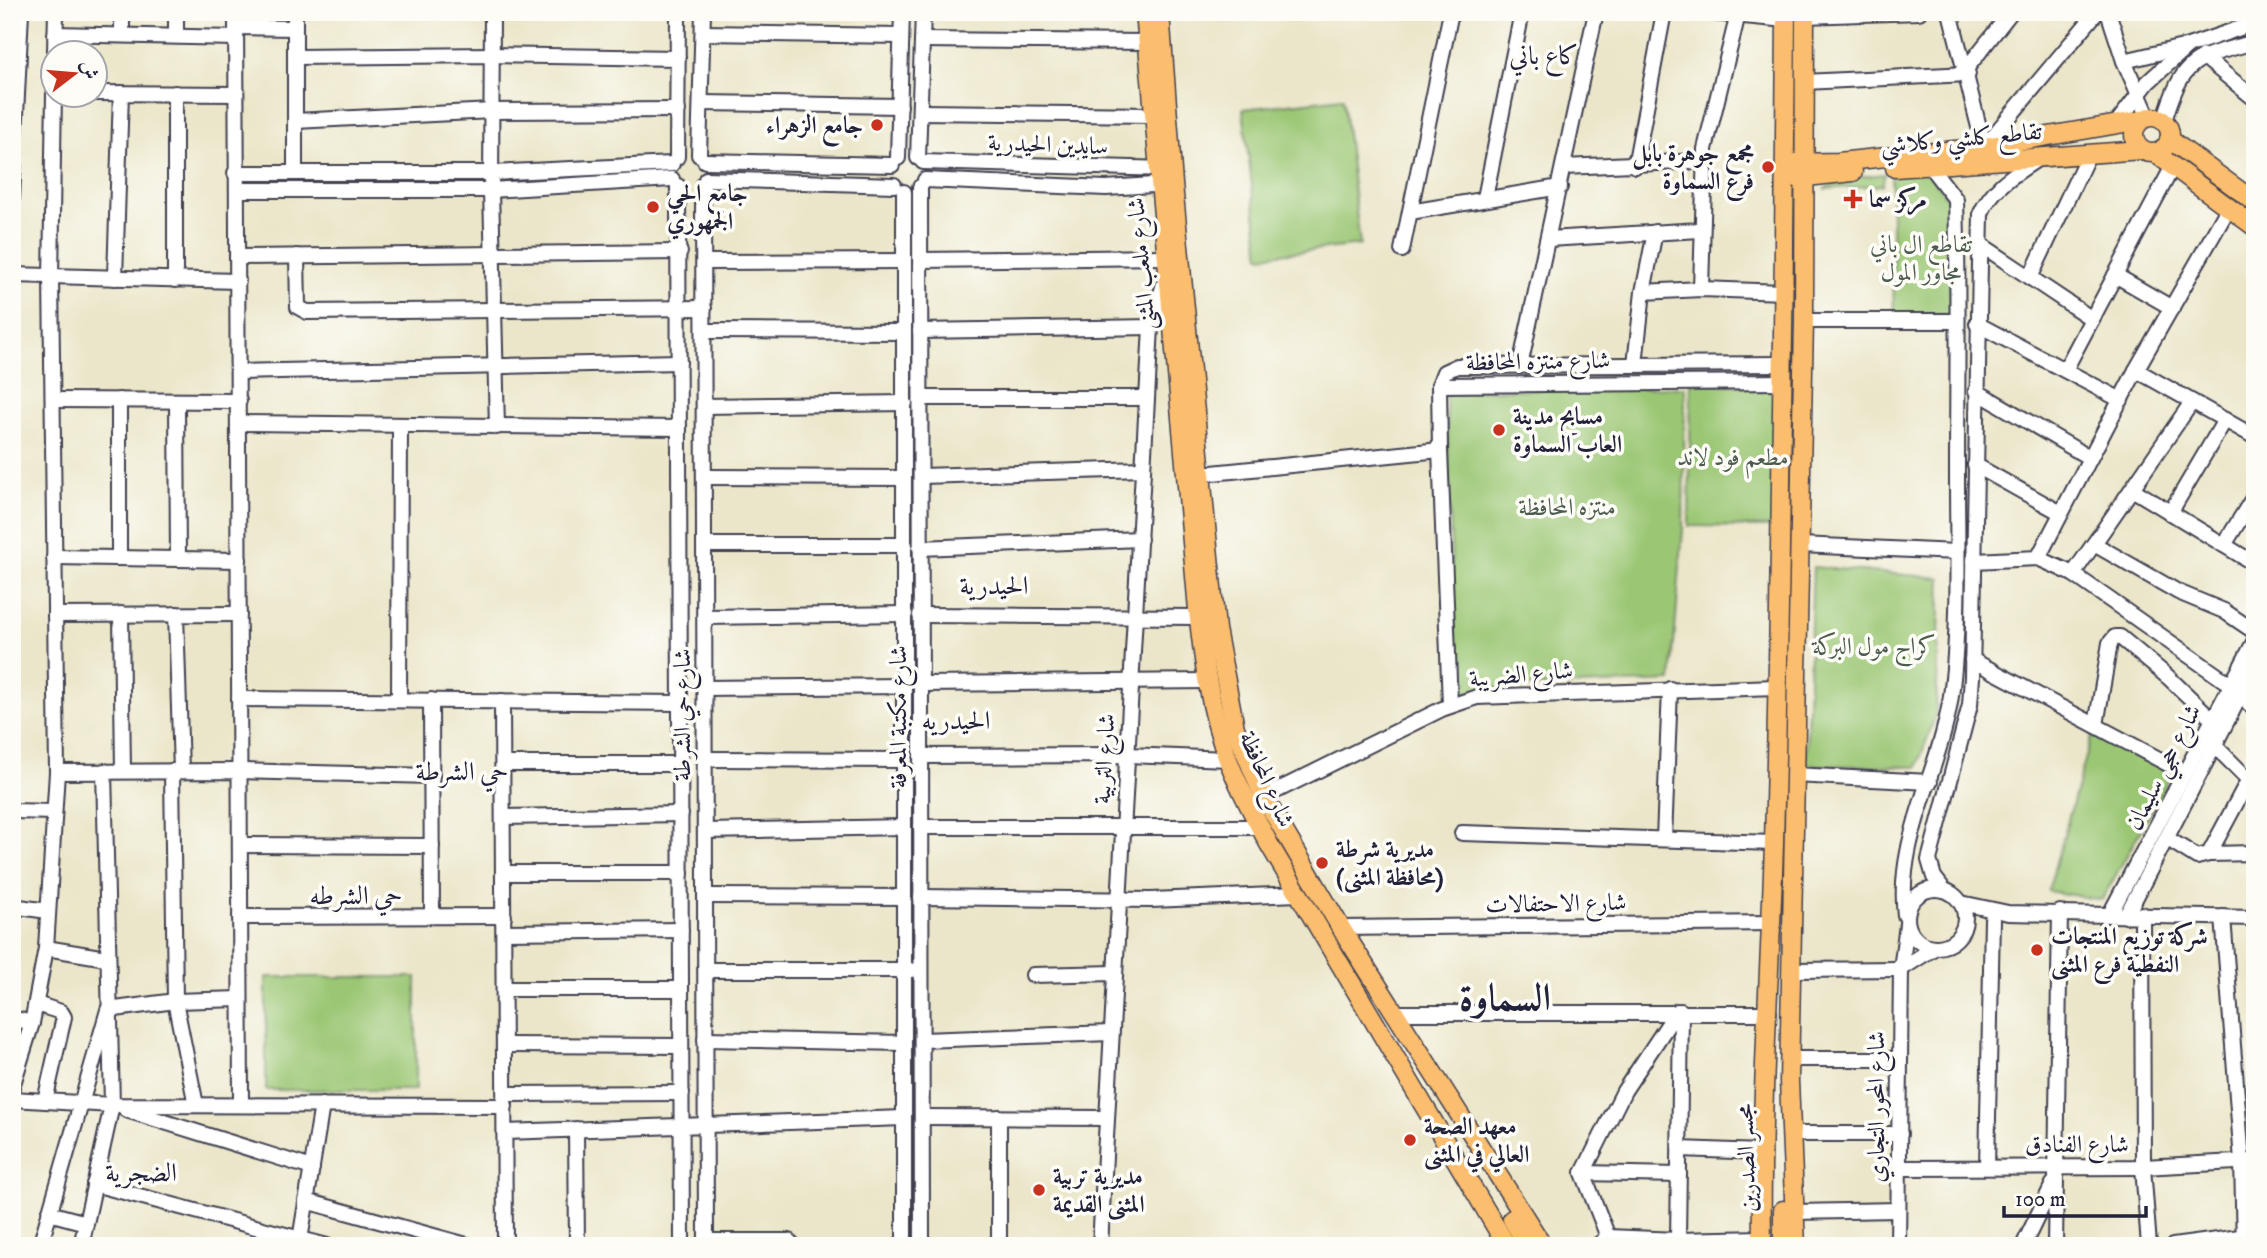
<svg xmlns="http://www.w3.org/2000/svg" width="2267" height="1258" font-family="'IM FELL DW Pica',Amiri,serif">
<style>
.green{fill:#9bc774;stroke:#5e7458;stroke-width:2}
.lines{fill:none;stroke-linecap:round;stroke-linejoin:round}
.minor-casing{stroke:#403f50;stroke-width:18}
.major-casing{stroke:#403f50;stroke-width:21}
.minor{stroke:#fff;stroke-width:14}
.major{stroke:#fbbd6e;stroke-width:18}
.poi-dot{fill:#c8321e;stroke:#fdfcf7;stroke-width:2.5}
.labels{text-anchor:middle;stroke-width:7;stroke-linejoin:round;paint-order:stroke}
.poi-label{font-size:24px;font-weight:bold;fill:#22223b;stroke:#fdfcf7;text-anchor:start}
.street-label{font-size:24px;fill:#22223b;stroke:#fdfcf7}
.park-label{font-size:24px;fill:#4c5c4f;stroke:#fdfcf7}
.neighbourhood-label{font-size:26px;fill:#22223b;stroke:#fdfcf7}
.town-label{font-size:38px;font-weight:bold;fill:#22223b;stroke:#fdfcf7}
</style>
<rect width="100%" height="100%" fill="#fdfcf7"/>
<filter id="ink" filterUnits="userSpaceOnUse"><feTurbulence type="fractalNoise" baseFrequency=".0143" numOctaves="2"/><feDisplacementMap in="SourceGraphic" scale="14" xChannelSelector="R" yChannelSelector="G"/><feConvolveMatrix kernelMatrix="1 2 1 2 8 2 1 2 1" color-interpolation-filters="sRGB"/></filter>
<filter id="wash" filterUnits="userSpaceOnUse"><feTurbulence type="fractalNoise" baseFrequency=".00686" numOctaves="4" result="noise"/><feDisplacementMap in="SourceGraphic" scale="28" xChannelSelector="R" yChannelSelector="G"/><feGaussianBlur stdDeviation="1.57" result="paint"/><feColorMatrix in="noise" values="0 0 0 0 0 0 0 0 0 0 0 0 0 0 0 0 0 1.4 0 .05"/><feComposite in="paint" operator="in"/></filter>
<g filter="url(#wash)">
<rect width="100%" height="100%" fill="#ebe6c9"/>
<g class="green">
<path d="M1343 98 1360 245 1260 256 1243 109Z"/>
<path d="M1926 171 1950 201V315H1894L1891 174Z"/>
<path d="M1885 174 1882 185 1824 189 1842 179Z"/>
<path d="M1691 382 1776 388V527L1689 526Z"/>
<path d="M1685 387 1683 528 1671 681 1481 689 1456 696 1446 391Z"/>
<path d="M1813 567 1941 578 1936 714 1917 767 1806 765Z"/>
<path d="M2094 729 2173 772 2102 900 2048 891Z"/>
<rect x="266" y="977" width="150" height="113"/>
</g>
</g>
<g filter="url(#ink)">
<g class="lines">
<g class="minor-casing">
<g id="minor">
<path d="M122 12V35"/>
<path d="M236 12 241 1105"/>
<path d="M492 12 491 190 497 427"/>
<path d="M1702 12 1786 20"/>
<path d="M1950 12 1984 147"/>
<path d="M2108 12 2124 61 2149 118"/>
<path d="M1805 16 1919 12"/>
<path d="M236 27 295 28"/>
<path d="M703 33 901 36"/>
<path d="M55 34 235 38"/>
<path d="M176 36V12"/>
<path d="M922 40 1148 42"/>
<path d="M55 52 56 12"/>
<path d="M2203 56 2255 99"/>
<path d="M295 57 492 55 678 58"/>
<path d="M2124 61 2183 47"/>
<path d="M1966 69 2011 12"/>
<path d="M1804 82 1968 74"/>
<path d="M94 93 235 94"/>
<path d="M175 93V280"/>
<path d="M701 103 900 106"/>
<path d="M920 112 1154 115"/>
<path d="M295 121 492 111 678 110"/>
<path d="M2164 121C2183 58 2194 58 2255 42"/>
<path d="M2116 124 2148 82 2188 46 2255 23"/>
<path d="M1984 147 2097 12"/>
<path d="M699 155 703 12"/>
<path d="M677 157 678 12"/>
<path d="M898 158 902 12"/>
<path d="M918 158 923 12"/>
<path d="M705 161 892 165"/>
<path d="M923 162 1167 169"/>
<path d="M1635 166 1664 12"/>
<path d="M1563 167 1703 161"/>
<path d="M235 173H492L672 164"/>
<path d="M295 173V12"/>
<path d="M706 179 894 185"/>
<path d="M925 180 1106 188 1169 184"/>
<path d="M703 184 706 1246"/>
<path d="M678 186 682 1246"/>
<path d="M920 187 922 1246"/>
<path d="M237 190H491L672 179"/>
<path d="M904 192V1246"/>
<path d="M12 198 21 12"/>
<path d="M1485 198 1522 12"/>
<path d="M1410 212 1560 187"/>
<path d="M1548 239 1700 230"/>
<path d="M1980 244 2092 319"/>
<path d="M1402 250 1451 12"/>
<path d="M297 256 298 307 307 312 704 308"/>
<path d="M237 257 680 252"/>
<path d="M921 260 1164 257"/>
<path d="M704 262 904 261"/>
<path d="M12 275 238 281"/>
<path d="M2115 275 2172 308"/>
<path d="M115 278 121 93"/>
<path d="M2030 278 2089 153"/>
<path d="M1701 289 1705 149 1738 14"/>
<path d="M1643 292 1701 289 1784 292"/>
<path d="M1804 321H1957"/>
<path d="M1977 324 2121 400"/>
<path d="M704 331 904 332"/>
<path d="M920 331 1151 327"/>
<path d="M1635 364 1643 292 1655 232"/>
<path d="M1520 366 1596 12"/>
<path d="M2065 370 2173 166"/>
<path d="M2136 370 2255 437"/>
<path d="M239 372 679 362"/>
<path d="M1439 385 1784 382"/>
<path d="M1976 391 2090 458"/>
<path d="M921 398H1147"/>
<path d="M53 400 239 401"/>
<path d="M119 400V558"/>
<path d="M177 401 178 559"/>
<path d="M704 406 905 403"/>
<path d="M239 423 679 428"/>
<path d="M1975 465 2061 513"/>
<path d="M1202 474 1440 450"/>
<path d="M922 476 1143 469"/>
<path d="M705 477 904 478"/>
<path d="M2132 489 2255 564"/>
<path d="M2170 513 2225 420"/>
<path d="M2094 544 2178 592 2224 611 2255 632"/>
<path d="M705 545H905"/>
<path d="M1800 545 1957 552"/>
<path d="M2224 545 2255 495"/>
<path d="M920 548 1140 539"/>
<path d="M54 557 239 560"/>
<path d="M2038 558 2136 370 2229 207"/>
<path d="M1974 561 2038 558 2073 574 2231 685"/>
<path d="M2073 574 2192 402"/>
<path d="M121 614 123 771"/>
<path d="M176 614 181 771"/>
<path d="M55 615 239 614"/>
<path d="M920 615 1198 617"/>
<path d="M705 617 905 614"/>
<path d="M1972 660 2185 773"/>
<path d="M921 684 1208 681"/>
<path d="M705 688 904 686"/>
<path d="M2240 696 2255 709"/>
<path d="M239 699 680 703"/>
<path d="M399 700 400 425"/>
<path d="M431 700 432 916"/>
<path d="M502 701 505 1246"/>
<path d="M1450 705 1440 450 1439 385 1444 372 1457 366 1784 364"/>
<path d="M2096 725 2110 643 2115 637H2120L2168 677 2213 720"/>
<path d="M2214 745 2255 786"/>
<path d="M921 756 1127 755 1228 759"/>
<path d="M706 759 905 760"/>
<path d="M503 764H681"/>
<path d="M172 771 175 1001 196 1105"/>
<path d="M57 772 240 771 432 776"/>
<path d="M1794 775 1930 782"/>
<path d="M1264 797 1442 709 1477 697 1777 687"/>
<path d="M12 811 54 812"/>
<path d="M503 817 681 814"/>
<path d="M921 827H1260"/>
<path d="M705 831 904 827"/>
<path d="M1462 833 1774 843"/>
<path d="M1664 839 1670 689"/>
<path d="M2168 839 2197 857 2209 854 2249 779"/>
<path d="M240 845 432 846"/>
<path d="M2209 854 2255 853"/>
<path d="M504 873H681"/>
<circle cx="1936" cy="918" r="29"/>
<path d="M1944 890 1934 877 1929 860 1970 705 1972 677 1981 213C1993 186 2015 174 2039 158"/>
<path d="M706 896 904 897"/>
<path d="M921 897 1151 900 1298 894"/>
<path d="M1961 903 2008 913 2255 918"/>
<path d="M12 906 48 911"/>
<path d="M2110 914 2255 640"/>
<path d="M2142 914 2143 1167 2149 1246"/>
<path d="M1905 915C1895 837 1944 765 1952 688 1960 619 1957 546 1957 476 1957 384 1959 292 1956 200L1929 165"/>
<path d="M2126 916 2255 667"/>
<path d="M240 917 504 916"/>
<path d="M2223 917 2242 1161 2244 1246"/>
<path d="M1341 928 1771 923"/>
<path d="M504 932 681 930"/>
<path d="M46 948 106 958"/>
<path d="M1901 969 1934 948"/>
<path d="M706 970H911"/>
<path d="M1792 970 1901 969"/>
<path d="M1033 975 1115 973"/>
<path d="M505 989H681"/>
<path d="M36 1004 61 1012 64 1017 45 1101"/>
<path d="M1396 1013H1769"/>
<path d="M12 1018 32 1023"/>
<path d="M705 1039 904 1043"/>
<path d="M922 1040 1111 1033"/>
<path d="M505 1045 681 1046"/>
<path d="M1789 1059H1899"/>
<path d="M12 1087 32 1023 46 948 57 772 51 277 54 94"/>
<path d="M505 1094 682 1093"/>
<path d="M12 1099 112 1105 505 1106"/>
<path d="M126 1110 312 1168"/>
<path d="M922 1117 1107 1118"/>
<path d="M999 1117V1246"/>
<path d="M576 1129 577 1246"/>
<path d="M505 1132 904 1118"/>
<path d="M1792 1134H1900"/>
<path d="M1680 1149 1761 1152"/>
<path d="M1987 1167 1992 919"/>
<path d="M1900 1168 2143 1167 2255 1161"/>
<path d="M1583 1173 1679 1175"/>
<path d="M94 1184 327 1246"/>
<path d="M306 1201 470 1246"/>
<path d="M1795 1212 1898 1210"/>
<path d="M49 1213 86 1223"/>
<path d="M1608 1237 1583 1173 1624 1091 1677 1011"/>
<path d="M1678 1240 1681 1011"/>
<path d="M706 1241H789L793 1246"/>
<path d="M40 1246 108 1010 175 1001 240 999"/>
<path d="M81 1246 112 1105 104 771"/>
<path d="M299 1246 322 1105"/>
<path d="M1100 1246 1151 327 1166 277"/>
<path d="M1597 1246 1608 1237 1678 1240 1762 1238"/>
<path d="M1898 1246 1901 969 1907 924"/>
<path d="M2023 1246 2053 1184"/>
<path d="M2055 1246 2060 912"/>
<path d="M2173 1246 2255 1235"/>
</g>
</g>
<g class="major-casing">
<g id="major">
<path d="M1145 12 1198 610C1203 659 1210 710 1227 757 1238 787 1254 815 1269 844L1507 1246"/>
<path d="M1160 12 1173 184 1216 629 1235 728 1264 797 1341 928 1543 1246"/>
<circle cx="2152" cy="135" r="18"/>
<path d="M2169 139 2255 202"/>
<path d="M2155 153 2255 227"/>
<path d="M1795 163 1838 162 1984 147 2142 120"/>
<path d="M1895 168 2142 150"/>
<path d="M1797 178 1853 172"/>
<path d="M1783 1210V1246"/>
<path d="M1512 1219 1528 1246"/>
<path d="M1762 1246C1760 1112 1770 977 1774 843 1781 566 1784 289 1786 12"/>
<path d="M1796 1246 1789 1081 1804 321 1805 12"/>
</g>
</g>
<use href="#minor" class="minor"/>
<use href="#major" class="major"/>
</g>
</g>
<g class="poi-dot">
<circle cx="877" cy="125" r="7"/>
<circle cx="1768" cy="167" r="7"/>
<path d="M1849.5 188.5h7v7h7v7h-7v7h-7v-7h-7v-7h7z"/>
<circle cx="653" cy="207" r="7"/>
<circle cx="1499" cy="430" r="7"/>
<circle cx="1322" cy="863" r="7"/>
<circle cx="2037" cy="950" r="7"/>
<circle cx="1410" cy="1140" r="7"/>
<circle cx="1039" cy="1190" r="7"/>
</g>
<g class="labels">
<g class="poi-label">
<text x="863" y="133" text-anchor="end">جامع الزهراء</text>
<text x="1754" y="161" text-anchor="end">مجمع جوهرة بابل<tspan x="1754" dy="28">فرع السماوة</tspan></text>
<text x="667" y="201">جامع الحي<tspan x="667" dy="28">الجمهوري</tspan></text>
<text x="1869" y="207">مركز سما</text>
<text x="1513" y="424">مسابح مدينة<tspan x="1513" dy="28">العاب السماوة</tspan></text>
<text x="1336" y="857">مديرية شرطة<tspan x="1336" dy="28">(محافظة المثنى)</tspan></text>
<text x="2051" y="944">شركة توزيع المنتجات<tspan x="2051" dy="28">النفطية فرع المثنى</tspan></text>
<text x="1424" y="1134">معهد الصحة<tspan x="1424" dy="28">العالي في المثنى</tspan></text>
<text x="1053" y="1184">مديرية تربية<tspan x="1053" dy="28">المثنى القديمة</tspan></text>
</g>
<g class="street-label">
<text transform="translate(1961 138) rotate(-5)" y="8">تقاطع كلشي وكلاشي</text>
<text transform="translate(1048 144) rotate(2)" y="8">سايدين الحيدرية</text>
<text transform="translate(1141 264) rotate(-95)" y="8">شارع ملعب المثنى</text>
<text transform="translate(1538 361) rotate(-1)" y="8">شارع منتزه المحافظة</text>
<text transform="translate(1521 674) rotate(-5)" y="8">شارع الضريبة</text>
<text transform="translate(682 715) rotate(-90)" y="8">شارع حي الشرطة</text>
<text transform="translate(898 717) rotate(-90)" y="8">شارع مكتبة المعرفة</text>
<text transform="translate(1104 759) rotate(-87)" y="8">شارع التربية</text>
<text transform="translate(2163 767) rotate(-63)" y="8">شارع حجي سليمان</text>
<text transform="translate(1267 779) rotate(66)" y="8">شارع المحافظة</text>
<text transform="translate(1556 903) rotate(-1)" y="8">شارع الاحتفالات</text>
<text transform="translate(1876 1107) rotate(-90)" y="8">شارع المحور التجاري</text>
<text x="2077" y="1152">شارع الفنادق</text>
<text transform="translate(1746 1158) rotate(-92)" y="8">مجسر الصدرين</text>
</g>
<g class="park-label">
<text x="1921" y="252">تقاطع ال باني<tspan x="1921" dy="28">مجاور المول</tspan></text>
<text x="1733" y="465">مطعم فود لاند</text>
<text x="1567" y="515">منتزه المحافظة</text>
<text x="1874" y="654">كراج مول البركة</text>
</g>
<g class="neighbourhood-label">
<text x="1544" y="64">كاع باني</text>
<text x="994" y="594">الحيدرية</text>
<text x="956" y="729">الحيدريه</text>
<text x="462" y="780">حي الشرطة</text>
<text x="356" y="904">حي الشرطه</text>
<text x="141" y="1181">الضجرية</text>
</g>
<g class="town-label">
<text x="1505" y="1010">السماوة</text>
</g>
</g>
<rect width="2267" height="1258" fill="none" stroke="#fdfcf7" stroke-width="42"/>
<g transform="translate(74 74) rotate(74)"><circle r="33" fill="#fdfcf7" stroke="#a5a5ac" stroke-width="2"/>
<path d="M0-5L12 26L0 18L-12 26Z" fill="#c8321e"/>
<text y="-10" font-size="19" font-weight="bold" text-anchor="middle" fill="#22223b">ش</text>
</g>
<path d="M2004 1206v10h142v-10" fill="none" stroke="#22223b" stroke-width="3.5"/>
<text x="2015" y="1206" font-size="21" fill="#22223b" stroke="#fdfcf7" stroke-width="5" paint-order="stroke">100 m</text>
</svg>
